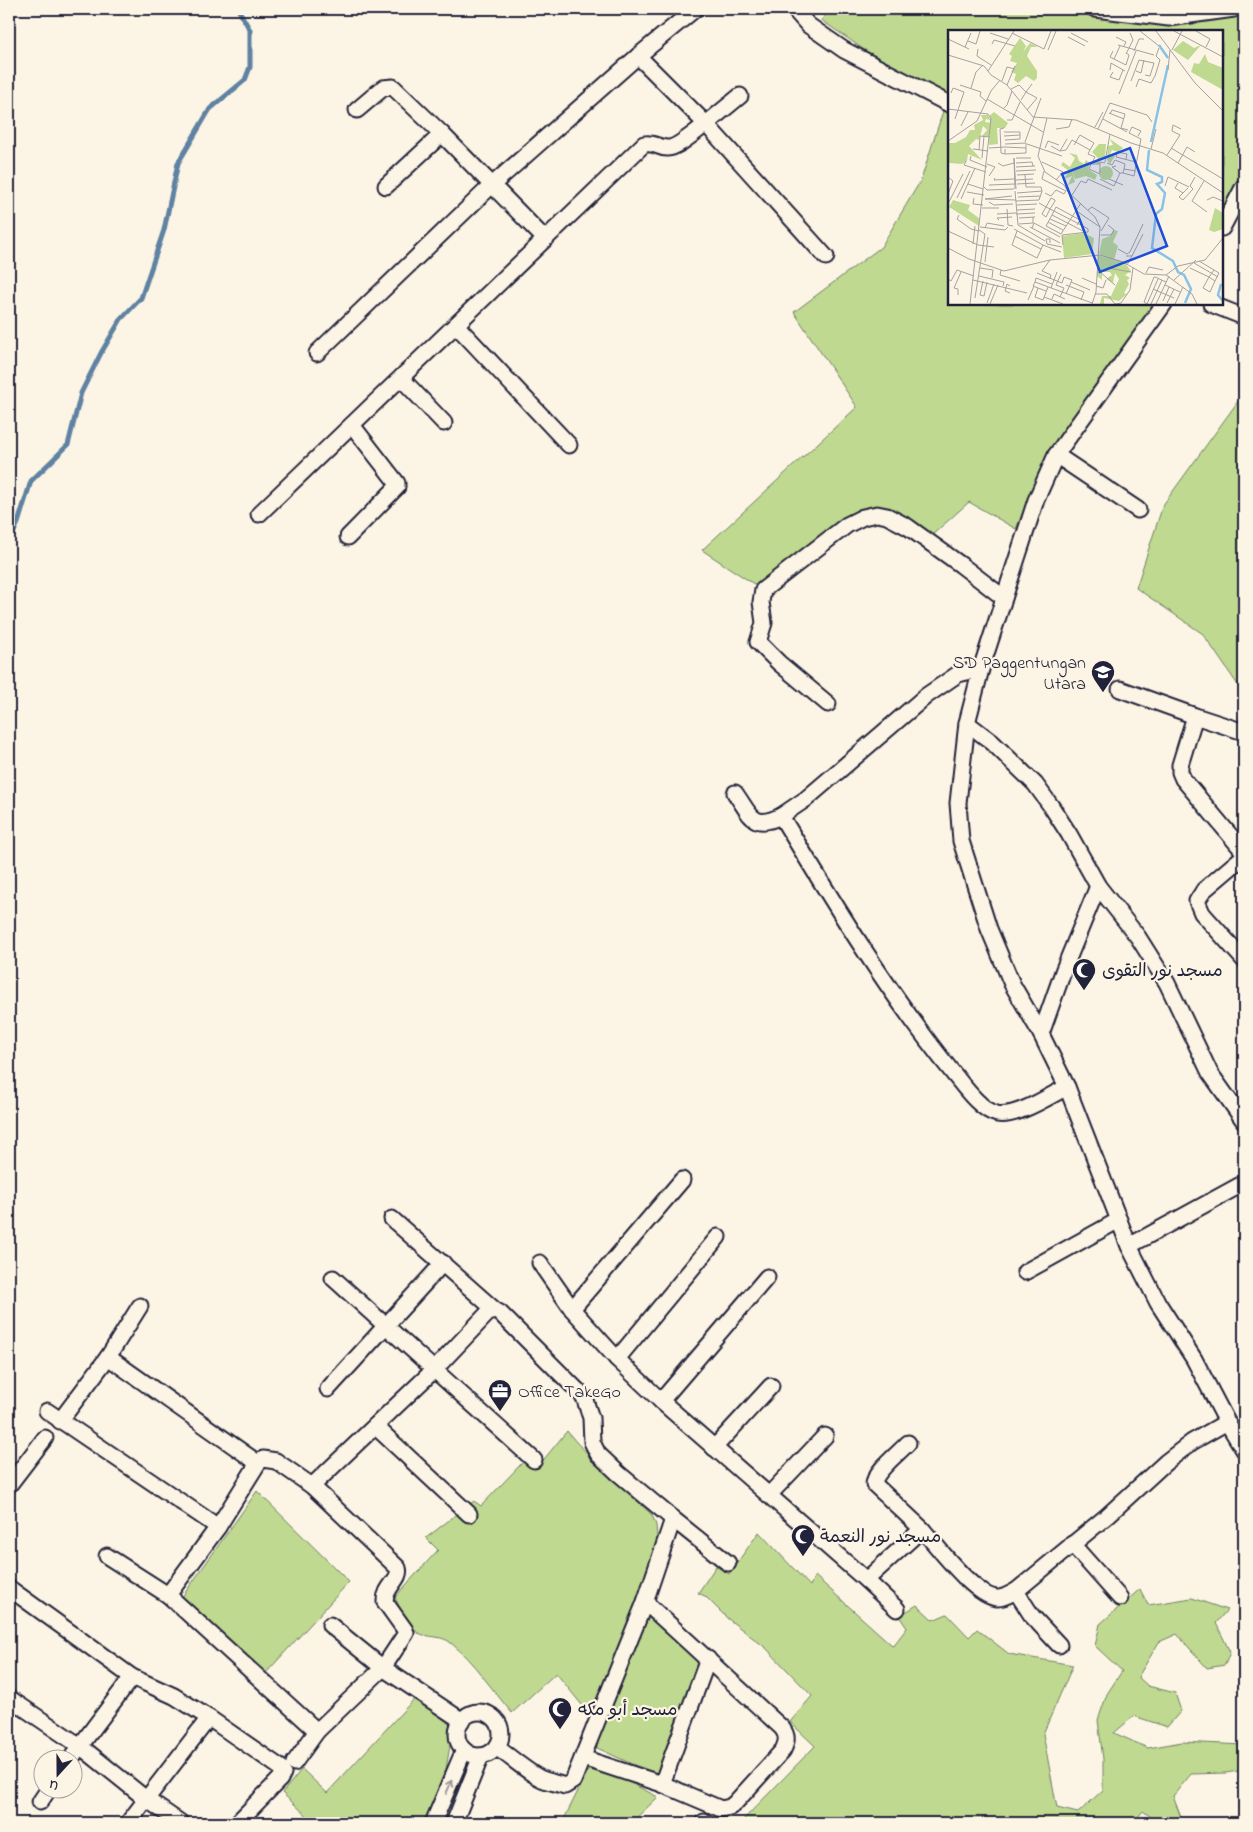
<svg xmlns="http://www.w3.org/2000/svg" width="1253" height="1832" font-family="'Indie Flower','Playpen Sans Arabic',sans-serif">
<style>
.green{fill:#bfd990;stroke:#707e66}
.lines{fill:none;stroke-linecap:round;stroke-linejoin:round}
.stream{stroke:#5f82a2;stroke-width:5}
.minor-casing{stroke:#22223b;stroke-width:19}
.minor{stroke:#fcf5e5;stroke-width:15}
.oneway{stroke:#9a9698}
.labels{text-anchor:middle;stroke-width:4.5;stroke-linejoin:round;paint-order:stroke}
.poi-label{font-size:18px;fill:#22223b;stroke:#fcf5e5;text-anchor:start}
.inset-river{fill:none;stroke:#88c2e7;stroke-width:2.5}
.inset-road{fill:none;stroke:#a5a1a1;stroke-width:1}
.view{fill:#1d4ed8;fill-opacity:0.15;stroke:#1d4ed8;stroke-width:2.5}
.inset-edge{fill:none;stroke:#22223b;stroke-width:2.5}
</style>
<rect width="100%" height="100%" fill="#fcf5e5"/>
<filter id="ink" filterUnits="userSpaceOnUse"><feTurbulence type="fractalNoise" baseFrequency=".02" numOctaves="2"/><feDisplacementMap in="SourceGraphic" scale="10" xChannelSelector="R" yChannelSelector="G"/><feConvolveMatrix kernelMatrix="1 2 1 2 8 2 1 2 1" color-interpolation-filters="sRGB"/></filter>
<g filter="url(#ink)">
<g class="green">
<path d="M831 9H1244V176L1222 219V31H949V95L866 51 821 20Z"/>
<path d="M943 111 949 113V304H1158L1045 460 1016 529 969 502 921 545 865 512 763 590 702 550 857 407 794 312 881 247 921 180Z"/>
<path d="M1244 393V694L1203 634 1136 588 1163 505Z"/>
<path d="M567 1431 577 1443 652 1515 656 1525 657 1538 654 1553 638 1597 590 1715 556 1673 512 1713C493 1691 473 1661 451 1643 442 1635 428 1638 418 1633 410 1628 398 1606 395 1597L438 1550 426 1538 474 1501 481 1506 524 1461 536 1469Z"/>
<path d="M257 1491 349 1582 266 1673 182 1597Z"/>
<path d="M759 1532 810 1586 815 1576 893 1646 907 1628 899 1616 917 1605 933 1620 947 1614 969 1637 977 1629 1009 1654 1073 1665 1043 1734 1057 1808 1078 1813 1103 1790V1759L1098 1720 1107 1694 1122 1671 1095 1646 1100 1624 1140 1589 1148 1605 1192 1598 1227 1610 1216 1623 1230 1652 1225 1665 1207 1668 1177 1634 1159 1642 1138 1677 1148 1686 1175 1693 1181 1711 1167 1727 1134 1716 1114 1733 1148 1748 1182 1742 1244 1745V1770L1226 1773 1191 1774 1173 1796 1183 1823H1159L1143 1811 1133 1823H740L815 1746 790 1722 812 1696 766 1648 727 1618 705 1596 698 1593 716 1566 729 1574Z"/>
<path d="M647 1615 698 1662 661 1771 658 1776 595 1747Z"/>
<path d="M416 1697 429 1705 453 1728 446 1769 424 1823H315L282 1793 302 1769 327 1793Z"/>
<path d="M592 1763 658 1797 631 1823H562Z"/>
</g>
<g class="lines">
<path class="stream" d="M9 542 18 523 31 481 68 445 81 393 101 353 121 319 141 298 164 230 178 163 210 109 245 80 250 67V30L238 9"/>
<g class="minor-casing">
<g id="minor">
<path d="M695 9 638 56 706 124 740 96"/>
<path d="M794 9 808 25 844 50 949 104"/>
<path d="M1095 9 1169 18 1234 9"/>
<path d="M357 110 383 88 393 87 442 134 545 239"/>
<path d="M386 186 442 134"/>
<path d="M1222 228 1244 186"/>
<path d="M1164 304 1056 455 1036 500 981 669 967 723 958 803 961 841 989 929 1012 984 1041 1034 1067 1087 1129 1246 1158 1303 1194 1359 1227 1422 1244 1450"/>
<path d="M1211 304 1244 317"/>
<path d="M456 325 569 445"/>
<path d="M317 353 492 185 638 56"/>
<path d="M401 378 444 423"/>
<path d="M1056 455 1138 510"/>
<path d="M259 514 644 144C656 142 657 148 667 148 676 149 698 130 706 124L826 257"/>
<path d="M348 537 397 487V483L352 425"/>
<path d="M981 669 958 674 926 696 806 799 781 816C834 904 888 993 953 1073 963 1085 980 1110 997 1114 1016 1118 1049 1096 1067 1087"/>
<path d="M1120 689 1195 716"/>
<path d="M828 704 779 663 758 642 764 623 761 602 763 590 847 525 863 517 877 514 887 516 908 527 961 565 1004 598"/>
<path d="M967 723 992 742 1035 784 1051 806 1069 834 1098 886 1138 937 1155 964 1167 983 1210 1073 1244 1121"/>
<path d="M1244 732 1195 716 1180 765V772L1183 779 1244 852"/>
<path d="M735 793C751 815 752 830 781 816"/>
<path d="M1244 856 1204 890 1197 901 1202 913 1244 960"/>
<path d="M1041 1034 1064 969 1098 886"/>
<path d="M392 1219 496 1311"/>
<path d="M1129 1246 1244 1183"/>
<path d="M540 1263 572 1309 617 1359 661 1401 866 1580 922 1529C937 1546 976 1598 998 1598 1004 1598 1010 1594 1016 1591L1107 1516 1166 1462 1192 1442 1227 1422"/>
<path d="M1025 1272 1119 1220"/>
<path d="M333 1278 534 1460"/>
<path d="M572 1309 682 1180"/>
<path d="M108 1357 140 1306"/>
<path d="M617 1359 718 1237"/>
<path d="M328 1389 443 1263"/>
<path d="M661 1401 767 1277"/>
<path d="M47 1411 218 1527 168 1595 317 1731 383 1668 461 1720"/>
<path d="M60 1421 108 1357 258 1463"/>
<path d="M375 1426 469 1514"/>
<path d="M908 1443C899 1453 874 1472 874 1484L922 1529"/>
<path d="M714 1448 771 1386"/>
<path d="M9 1485 45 1438"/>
<path d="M312 1486 435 1369 488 1313 496 1311 500 1313 584 1397 591 1418 592 1442 598 1454 618 1473 673 1519"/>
<path d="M769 1495 825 1436"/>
<path d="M218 1527 258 1463 263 1459 276 1461 312 1486 398 1568C402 1579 384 1587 385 1602L405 1630 406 1633 383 1668 330 1625"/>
<path d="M1072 1544 1120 1598"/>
<path d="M107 1556 168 1595"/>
<path d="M866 1580 897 1609"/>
<path d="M9 1588 132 1677 174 1696 209 1718 281 1768 283 1773 280 1779 237 1823"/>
<path d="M1016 1591 1032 1616 1059 1645"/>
<path d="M132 1677 80 1746 146 1799 181 1823"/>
<path d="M9 1698 80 1746 70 1760"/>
<circle cx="479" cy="1734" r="22"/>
<path d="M498 1745 497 1748C510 1756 528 1773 542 1779 549 1782 557 1783 565 1786L573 1781 645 1602 673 1519 728 1563"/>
<path d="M583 1758 662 1784 721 1809 730 1807 735 1803 783 1750C787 1741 788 1736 782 1728L645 1602"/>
<path d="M294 1763 317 1731"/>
<path d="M662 1784 708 1659"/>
<path d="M40 1802 48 1790"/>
<path d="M128 1823 209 1718"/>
<path d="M433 1823 464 1750"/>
<path d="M454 1823 481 1756"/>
<path d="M703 1823 704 1822"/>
</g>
</g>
<use href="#minor" class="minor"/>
</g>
<defs><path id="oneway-shaft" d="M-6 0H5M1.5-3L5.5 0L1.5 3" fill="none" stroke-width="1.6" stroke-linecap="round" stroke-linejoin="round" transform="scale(1.25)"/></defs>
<use class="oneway" href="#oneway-shaft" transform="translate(449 1787) rotate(-67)"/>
</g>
<defs>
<g id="school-pin" transform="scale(1.25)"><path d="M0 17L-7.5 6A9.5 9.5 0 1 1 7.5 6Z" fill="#22223b" stroke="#fcf5e5"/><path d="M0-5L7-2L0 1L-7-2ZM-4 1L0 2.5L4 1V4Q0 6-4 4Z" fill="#fff"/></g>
<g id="mosque-pin" transform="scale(1.25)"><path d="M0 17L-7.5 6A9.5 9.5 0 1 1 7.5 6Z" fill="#22223b" stroke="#fcf5e5"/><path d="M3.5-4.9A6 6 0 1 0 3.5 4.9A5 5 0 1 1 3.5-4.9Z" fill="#fff"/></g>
<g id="office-pin" transform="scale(1.25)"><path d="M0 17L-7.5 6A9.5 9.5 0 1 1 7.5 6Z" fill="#22223b" stroke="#fcf5e5"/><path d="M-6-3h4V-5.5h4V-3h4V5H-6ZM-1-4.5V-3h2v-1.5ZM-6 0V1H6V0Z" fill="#fff"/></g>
</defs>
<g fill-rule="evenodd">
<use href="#school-pin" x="1103" y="672"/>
<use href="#mosque-pin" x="1084" y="970"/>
<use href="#office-pin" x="500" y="1391"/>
<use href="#mosque-pin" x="803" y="1536"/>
<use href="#mosque-pin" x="560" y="1709"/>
</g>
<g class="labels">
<g class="poi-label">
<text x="1086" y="668" text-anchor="end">SD Paggentungan<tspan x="1086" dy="21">Utara</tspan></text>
<text x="1102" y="976">مسجد نور التقوى</text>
<text x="518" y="1397">Office TakeGo</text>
<text x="820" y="1542">مسجد نور النعمة</text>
<text x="578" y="1715">مسجد أبو مكه</text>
</g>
</g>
<g transform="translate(948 30)">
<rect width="275" height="275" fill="#fcf5e5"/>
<path d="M72 8 78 16 75 22 82 13 90 17H83L79 26 89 41V48L86 51 78 46 70 53 66 50 68 44 63 42 69 33 62 31 64 26 61 24ZM235 11 246 18 253 15 240 30 225 20ZM257 24 260 32 275 38V60L243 42 246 33 251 34ZM46 82 60 93 57 98H49L50 114 41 115 42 85ZM33 85H40L42 90 38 89 37 92 43 93 41 106H34L39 100 35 96 31 110 28 109 21 116 34 130 20 124 19 131 14 134 1 133 0 113H7L18 107 22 100H27L26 95 35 90ZM162 109 175 118 170 122 164 120 162 124 167 126 162 134 159 130 160 116 165 115ZM151 114H158L157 128H152L151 134 147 133 150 128 144 122ZM121 123 129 125 131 131 136 134 138 130 142 133 140 139 149 145 147 150 138 146 127 149 124 141 127 152 120 155 124 146 116 149 121 141 113 135 115 132 122 137 127 128ZM151 143a7 7 0 1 1 14 0a7 7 0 1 1-14 0ZM5 170 22 175 20 180 32 189 31 196 1 177ZM267 178 275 183V199L266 202 261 200ZM166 200 170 201 165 212 170 216 166 230 151 224 154 209 162 206ZM136 203 146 208 144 224 116 228 114 206ZM150 225 175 232 174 236 177 233 183 241 177 245 182 248 179 250 181 254 176 263 179 264 171 271 156 268V274H152L154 266H163L171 249 167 243 165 253 158 249 164 245 162 242H154V250L149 246Z" fill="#bfd990"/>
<path class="inset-river" d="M211 15 220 28M203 112 220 35M201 120 199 140 214 147V152L209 154 217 163 214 179 208 184 204 218 225 231 230 242 236 245 243 259 237 273M273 254 270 265 275 271"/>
<path class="inset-road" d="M192 1 211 16M208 1 247 53 275 81M226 1 275 27M248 1 262 9 258 17M42 3 60 9M64 3 96 19 103 1M123 3 140 12M120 7 137 16M168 7 178 12 176 16M0 9 21 19M20 11 28 14 32 1M44 14 46 10 67 16M170 15 206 25M17 17 23 3M30 19 29 26 43 35M100 20 108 1M224 20 234 1M165 21 162 27 166 29 172 16M186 21 191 9H196M178 24 185 10 182 3M0 25 36 36 43 45 59 55 85 87 128 90 183 113 215 123 275 163M166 29 178 35 181 25 178 23M162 40 163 33 177 41M220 40 222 20M40 41 66 1M188 41 193 43 196 30M165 42 162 47 171 50 175 40M54 51 59 37 67 39M183 51 191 30 206 33 202 46 197 45M12 55 33 62 32 66 38 71M59 55 67 36M188 57 191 49 203 53 207 46 212 30 208 26 211 18M23 58 28 42 35 35M63 59 71 55 78 62 73 70M3 63 5 58 16 62 7 89M171 64 188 21M39 69 95 102M0 79 40 84 43 89 22 274M55 79 59 75 64 61M79 80 89 68 78 62 84 54M161 83 176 89M162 84 164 80 177 84 173 98 180 100M99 88 90 126 97 142 116 155 120 162 147 187 152 197 148 262 144 274M155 89 179 102M59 90H64L72 72M13 96 20 82M147 97 155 82M56 98 52 99 53 123 57 124M108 99 121 97 124 89M150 99 162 73 199 85 204 92M56 102H72V109L57 110M56 106 72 105M0 111 29 91 43 61 52 50M77 112 93 68M57 114 78 113V118L57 117M79 114 114 126M126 115 132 105 146 113 142 120M103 116 112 121 119 109M41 118 57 117M97 118 100 111 111 115M223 118 275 149M25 119 40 121M57 119V124L78 123V118M203 119 208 99M31 120 32 106 42 107M112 121 118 120 124 110 142 120 140 124 147 127 144 133M219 125 232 105 224 101 225 95 233 99M23 126 22 130 39 137M34 128 36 106M68 128H83M178 129 179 124 169 122 168 127 188 132M18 131 16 135 38 142M94 132 115 142 108 150M157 132 162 104M50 133 55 136 66 133M68 133 84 132 85 136M159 133 164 135 167 130 177 134 176 139 188 141M230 133 239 117 247 122M39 134 47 137 41 146M168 136 164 137 172 143H175L176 139M68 137 87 136M187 140 193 109 181 103 184 97 193 101 190 106M68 141 88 140M96 141 94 149 118 161M152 143V132L157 133M175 143 186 146 187 141M152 144 141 139 143 134H152M69 145 86 144M77 145 78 157H93L94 161M0 147 5 151 0 164M47 148 46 150 66 149M152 149 166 156 172 143M161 149 175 155M68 150 85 149M256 151 244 171 259 182M230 153 227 158 235 163M20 154 35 159M69 154 87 153M41 155 67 154M217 156 220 147 241 157M36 157 39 160 66 159M240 158 231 167 235 170 245 159 242 156 247 147M67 159 66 128 68 159M67 161 70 195 97 211M19 162 36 165M69 163 94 161M97 163 103 166 108 160 116 164 118 161M124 165 133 151 138 153 140 149 164 160M64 166 37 169 68 170M70 167 93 166M9 168 22 141M26 168 25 174 35 175M13 169 27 138M259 170 265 167 275 171M68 171 91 170 94 161M41 172 46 175 65 174M91 173 98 177 103 168 107 170V171L102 179 98 187 94 184 98 177 102 179 135 196 140 199V202L114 205 115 215M0 174 15 144M69 175 89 174M34 178H51M59 179 60 195 65 196M69 180 87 179M127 180 152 197M140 180 144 177 161 188 153 201M49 184 68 183M68 184 87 183M11 185 9 189 23 199 31 201M104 185 108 177 132 190 129 195M71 188 87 187M102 189 118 196M51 190 49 188 64 187M100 192 115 200M71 194 85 193V187M32 197 57 200 60 197M82 197 112 213M37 198 39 193 56 196M84 198 86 193 112 207M66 199 95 215 89 228 64 215 69 201M0 201 30 215M113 204 98 196 104 185 137 202M113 204 133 173M153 205H163L166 200 160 195M67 206 93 219M102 213V209H98L99 214 114 217M25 214 27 196M30 215 46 217M95 215 113 222M0 218 21 229 56 241 102 230 152 225 175 232 196 244 218 245 244 264 249 274M170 219 179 224 182 222 195 194M178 226H184L179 235M184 226 195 204M102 230 94 241 103 245 102 249M251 231 271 243 267 251 261 247 266 240M37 232 40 207M246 233 270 247M32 238 45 240 44 248M242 238 261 247 255 258 262 262 267 251M53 240 52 245 72 251M152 242 167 255M89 243 114 253 116 247 124 250 118 264M149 243 160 238 183 242M198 243 201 237 215 240M218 245 230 236 257 230 275 208M31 246 56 252 55 256M88 248 87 252 144 273M88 248 104 254M134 248 148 254M0 249 3 251 9 240 26 246M210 249 199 274 196 272 206 247H207L218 252M25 250 79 263M226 250 248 230M35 251 32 265 36 266 39 252M87 252 85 256 98 261M123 252 142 260M118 255 136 262 133 270M217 255 232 262M148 256 155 258 158 250M90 258 87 267 95 270 100 257M103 258 109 242M205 259 226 268M62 263 57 261 59 254 62 256M147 264H159L167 274 173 273 182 260 185 238M10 265V259L6 258 13 242M96 267 115 274M112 267 116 258 108 255 113 244M27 268 37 204 31 200M104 269 106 264 117 269M80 270 86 256M215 271 221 257M39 273 46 254M219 273 226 259M42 274 50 255M203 274 214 250M208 274 221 246M227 274 235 257"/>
<path class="view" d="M182 118 219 216 152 242 114 144Z"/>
<rect width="275" height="275" class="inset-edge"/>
</g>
<rect width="1253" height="1832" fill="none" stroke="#fcf5e5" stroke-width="30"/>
<rect x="15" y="15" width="1223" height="1802" fill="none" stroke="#22223b" stroke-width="2" filter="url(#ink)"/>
<g transform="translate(58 1774) rotate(201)"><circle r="24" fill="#fcf5e5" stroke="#a5a1a1"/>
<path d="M0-4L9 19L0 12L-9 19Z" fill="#22223b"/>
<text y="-8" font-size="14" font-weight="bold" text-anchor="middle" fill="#22223b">U</text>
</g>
</svg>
